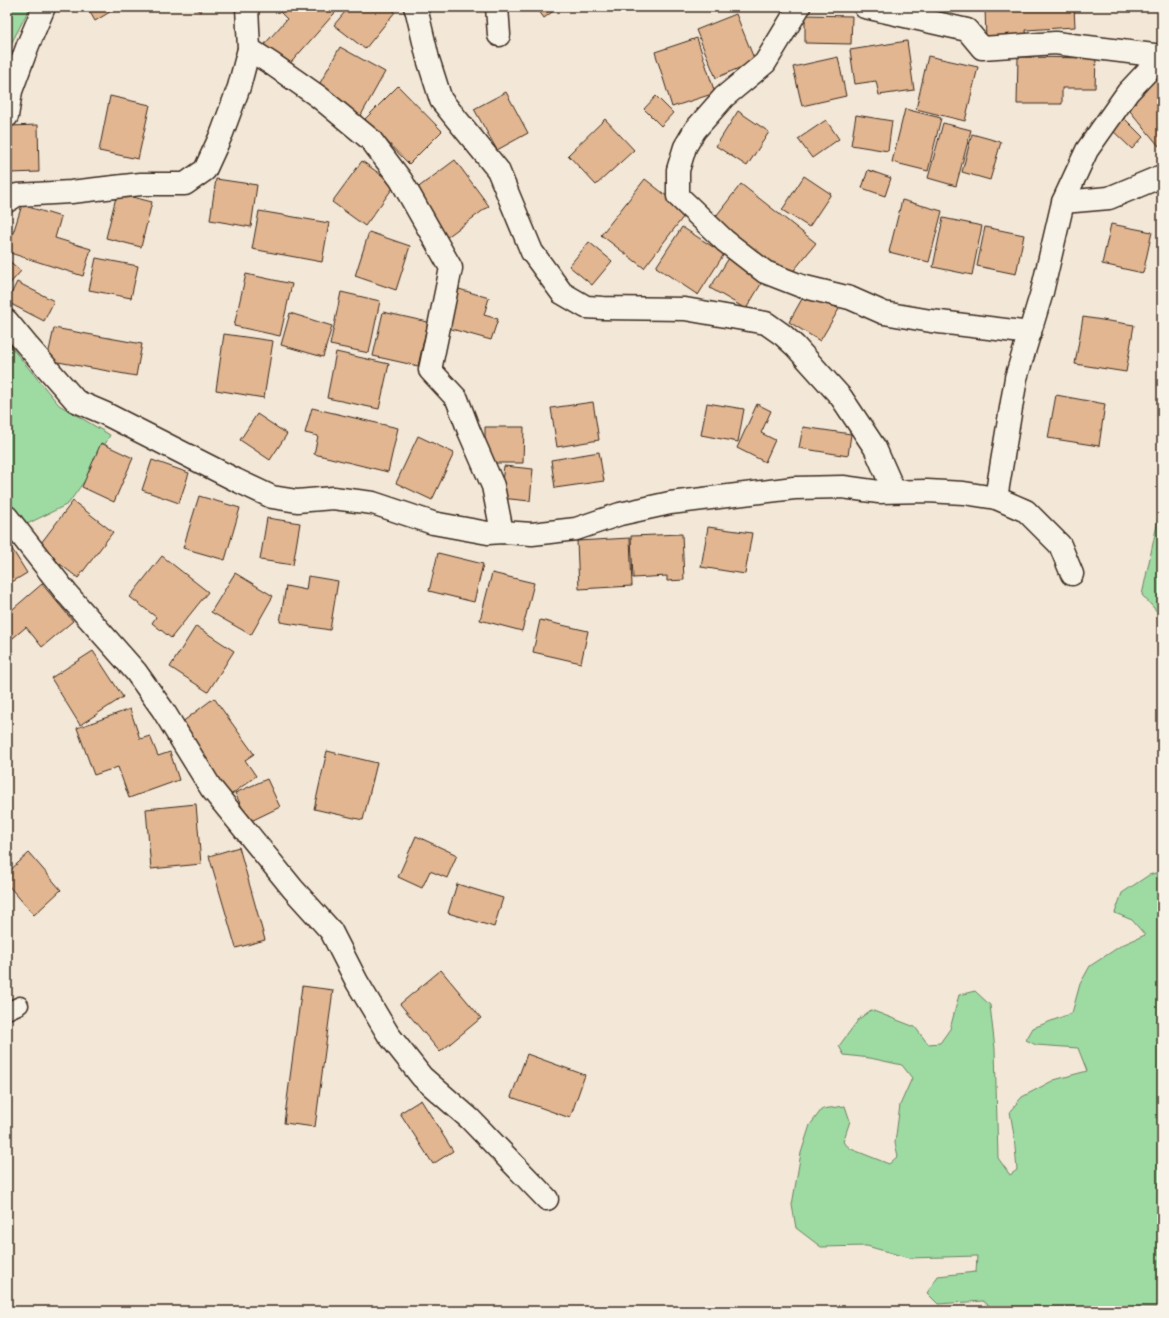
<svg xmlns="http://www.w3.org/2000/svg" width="1169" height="1318" font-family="Dekko,sans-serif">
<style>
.green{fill:#9ddba3;stroke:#6c8260}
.building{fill:#e1b691;stroke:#3b2a1e}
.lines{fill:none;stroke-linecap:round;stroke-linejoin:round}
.service-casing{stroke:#3b2a1e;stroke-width:19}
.minor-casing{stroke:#3b2a1e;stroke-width:25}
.service{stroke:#f7f3e8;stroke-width:16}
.minor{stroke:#f7f3e8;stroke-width:22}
</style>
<rect width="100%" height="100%" fill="#f3e7d7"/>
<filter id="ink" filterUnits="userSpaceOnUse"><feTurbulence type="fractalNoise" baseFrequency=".025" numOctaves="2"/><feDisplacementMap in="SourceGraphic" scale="8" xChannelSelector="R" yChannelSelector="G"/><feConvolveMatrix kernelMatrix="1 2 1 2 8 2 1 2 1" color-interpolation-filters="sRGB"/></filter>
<g filter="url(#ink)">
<g class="green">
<path d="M7 7H30L11 44 7 64Z"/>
<path d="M7 342 59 405 110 435 88 476 68 504 27 524 9 505 7 500Z"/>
<path d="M1162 501V617L1142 595Z"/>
<path d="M1162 871V1311H996L983 1301 938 1304 927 1293 938 1276 976 1272 977 1256 909 1258 867 1246 821 1247 796 1228 792 1205 801 1153 810 1125 822 1109 845 1106 850 1121 843 1142 851 1149 889 1164 898 1156 895 1143 900 1105 912 1078 902 1065 870 1058 844 1055 839 1046 859 1019 871 1010 915 1027 928 1044 940 1043 950 1029 959 995 975 991 990 1005 995 1049 998 1158 1010 1175 1017 1170 1014 1136 1010 1111 1022 1097 1054 1080 1087 1071 1078 1048 1036 1045 1026 1040 1033 1028 1072 1013 1080 984 1090 966 1122 945 1145 935 1132 920 1115 913 1122 893 1149 875Z"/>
</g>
<g class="building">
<path d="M87 7H118L95 21Z"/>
<path d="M194 7H204L200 12Z"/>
<path d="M282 7H340L287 67 263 46 287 19 279 11Z"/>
<path d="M349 7H389L395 12 365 49 334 25Z"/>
<path d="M536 7H559L544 18Z"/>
<path d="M894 7H937L936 13Z"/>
<path d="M985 7H1074L1075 27 1026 30 1027 39 986 41Z"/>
<path d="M736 14 755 61 716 78 696 30Z"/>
<path d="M805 15 852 16 851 44 805 43Z"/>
<path d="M697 38 715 93 672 107 655 52Z"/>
<path d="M907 41 914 90 879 95 876 81 855 84 850 50Z"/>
<path d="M340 47 385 72 360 117 315 92Z"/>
<path d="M928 56 978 67 965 121 916 109Z"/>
<path d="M838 57 846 96 802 106 793 67Z"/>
<path d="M1018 57 1096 58 1095 88H1062V104H1017Z"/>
<path d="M1162 74V144L1159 146 1125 105Z"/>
<path d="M398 86 442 131 409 164 365 119Z"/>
<path d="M506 92 528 133 497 150 474 109Z"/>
<path d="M110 96 150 105 138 159 99 151Z"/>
<path d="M656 96 673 113 661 126 644 109Z"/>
<path d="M905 109 941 118 928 171 892 162Z"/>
<path d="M738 111 769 132 747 166 716 146Z"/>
<path d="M856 115 892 121 888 151 851 145Z"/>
<path d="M1123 117 1143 137 1132 149 1111 129Z"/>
<path d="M605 119 634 150 596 185 568 155Z"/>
<path d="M826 120 839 139 812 158 798 139Z"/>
<path d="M943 123 971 130 956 186 928 178Z"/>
<path d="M38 125 39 172 10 173 9 126Z"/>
<path d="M972 134 1001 142 990 180 962 172Z"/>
<path d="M455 160 489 206 446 238 412 192Z"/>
<path d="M362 161 395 185 365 226 332 202Z"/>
<path d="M868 170 891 178 885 196 862 188Z"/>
<path d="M804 176 831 194 809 227 782 210Z"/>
<path d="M216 179 257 185 251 227 210 220Z"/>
<path d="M645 179 687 212 644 268 601 235Z"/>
<path d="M741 184 816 243 787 279 713 220Z"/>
<path d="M117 193 152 202 141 247 106 238Z"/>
<path d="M902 200 942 211 929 262 889 252Z"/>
<path d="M22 205 61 217 55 238 91 249 83 276 7 252Z"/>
<path d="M259 211 329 223 322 262 252 249Z"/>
<path d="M943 218 982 226 972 275 933 267Z"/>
<path d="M1111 224 1152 232 1143 273 1102 264Z"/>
<path d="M682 227 724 254 698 295 656 267Z"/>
<path d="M985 227 1024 235 1016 274 977 266Z"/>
<path d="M369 232 410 246 396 290 355 276Z"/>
<path d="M589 242 612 261 592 285 569 266Z"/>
<path d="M96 258 138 266 131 298 89 290Z"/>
<path d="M729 258 764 279 746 309 710 288Z"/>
<path d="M7 259 21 271 7 287Z"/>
<path d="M246 274 292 284 280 336 234 326Z"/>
<path d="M17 282 54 301 44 321 7 302Z"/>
<path d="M459 289 489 298 484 315 498 319 491 340 448 328Z"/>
<path d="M807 290 839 309 820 341 789 322Z"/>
<path d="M341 292 380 301 369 353 330 345Z"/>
<path d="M383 312 428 322 418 366 373 356Z"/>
<path d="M290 313 332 326 323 357 281 345Z"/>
<path d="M1083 317 1134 325 1126 372 1075 364Z"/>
<path d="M54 328 142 344 136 376 47 360Z"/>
<path d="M224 334 273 341 264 398 216 390Z"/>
<path d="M336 352 389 364 379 409 327 398Z"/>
<path d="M1056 395 1105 404 1099 446 1048 438Z"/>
<path d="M593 402 599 440 557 447 551 408Z"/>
<path d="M707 403 744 409 738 442 701 435Z"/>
<path d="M757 404 771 411 761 433 775 440 765 462 737 448Z"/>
<path d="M312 408 398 428 388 472 314 454 318 436 305 433Z"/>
<path d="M257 414 287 434 270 460 240 440Z"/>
<path d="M485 427H524L523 463H485Z"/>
<path d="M803 427 851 434 848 456 799 448Z"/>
<path d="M418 436 454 453 432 500 396 483Z"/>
<path d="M101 443 133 458 114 502 82 487Z"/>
<path d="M599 452 604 481 555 488 551 460Z"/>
<path d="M152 460 189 473 179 503 142 490Z"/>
<path d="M504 466 533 469 530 501 500 498Z"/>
<path d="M199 496 240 508 225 560 183 548Z"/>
<path d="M73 501 113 532 78 578 38 547Z"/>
<path d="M267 518 300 523 293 565 260 560Z"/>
<path d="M708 527 752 533 745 574 701 567Z"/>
<path d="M682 534 684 580 667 581V576L633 578 631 536Z"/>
<path d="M630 538 632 586 579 589 577 541Z"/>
<path d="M7 541 27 573 7 585Z"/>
<path d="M438 553 483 564 474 602 429 591Z"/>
<path d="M162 556 208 592 171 638 152 623 156 617 130 597Z"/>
<path d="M235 573 273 596 251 635 211 612Z"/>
<path d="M492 573 534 583 522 631 480 620Z"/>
<path d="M308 576 338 581 330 630 280 622 286 586 306 590Z"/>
<path d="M42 584 73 621 42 647 26 627 7 643V614Z"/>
<path d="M540 620 588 631 581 663 533 652Z"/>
<path d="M196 626 234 651 208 692 170 667Z"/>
<path d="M93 651 123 697 80 725 51 678Z"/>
<path d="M214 698 254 754 245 760 256 776 228 797 177 726Z"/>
<path d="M130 709 140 739 150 736 158 756 170 752 179 780 129 798 118 767 94 775 77 728Z"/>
<path d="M327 751 377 763 363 820 314 809Z"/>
<path d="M267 779 280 807 249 822 235 793Z"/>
<path d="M196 804 201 864 151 869 146 809Z"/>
<path d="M416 836 457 855 447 878 430 871 422 888 398 877Z"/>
<path d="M239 847 265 940 236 948 209 856Z"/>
<path d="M29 853 61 890 34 915 7 884V873Z"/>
<path d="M457 884 503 898 494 927 448 913Z"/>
<path d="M441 970 481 1018 440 1052 400 1004Z"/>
<path d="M302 986 333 990 315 1127 284 1123Z"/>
<path d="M527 1054 585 1075 570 1118 511 1097Z"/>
<path d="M421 1100 453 1151 433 1164 400 1113Z"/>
</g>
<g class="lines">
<g class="service-casing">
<path id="service" d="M7 1011 20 1005"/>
</g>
<g class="minor-casing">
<g id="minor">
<path d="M415 7 417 12 428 59 441 100 498 170 532 252 562 293 586 307 603 308 685 309 766 323 783 335 795 346 841 397 875 448 894 491"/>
<path d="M497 7 499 35"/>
<path d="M799 7 765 63 724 97 695 130 685 147 678 170V196L725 241 765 272 801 286 850 298 884 313 931 321 1030 333"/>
<path d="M865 7 967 30 982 48 1055 43 1162 56"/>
<path d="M249 49 272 64 319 97 371 140 401 180 451 268 430 370 457 399 469 431 493 486 502 532"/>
<path d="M7 116 11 91 28 45 44 7"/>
<path d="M7 201 17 195 71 192 141 184H185L205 170 222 133 239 87 249 49 247 7"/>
<path d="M1063 202 1109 198 1162 176"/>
<path d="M7 321 26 344 76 401 104 413 236 480 272 497 297 501 333 498 373 503 433 523 488 533 502 532 532 534 576 529 620 514 670 503 794 488 843 487 879 492 927 491 964 493 996 498 1026 511 1060 545 1072 574"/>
<path d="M996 498 1016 378 1042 292 1063 202 1087 150 1128 92 1162 56"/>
<path d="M7 517 68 595 136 672 163 710 211 788 293 889 331 931 357 982 388 1034 422 1077 470 1119 547 1199"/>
</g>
</g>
<use href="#service" class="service"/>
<use href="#minor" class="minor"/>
</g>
</g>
<rect width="1169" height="1318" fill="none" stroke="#f7f3e8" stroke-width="24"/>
<rect x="12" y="12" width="1145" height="1294" fill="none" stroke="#3b2a1e" stroke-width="1.5" filter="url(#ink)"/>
</svg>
